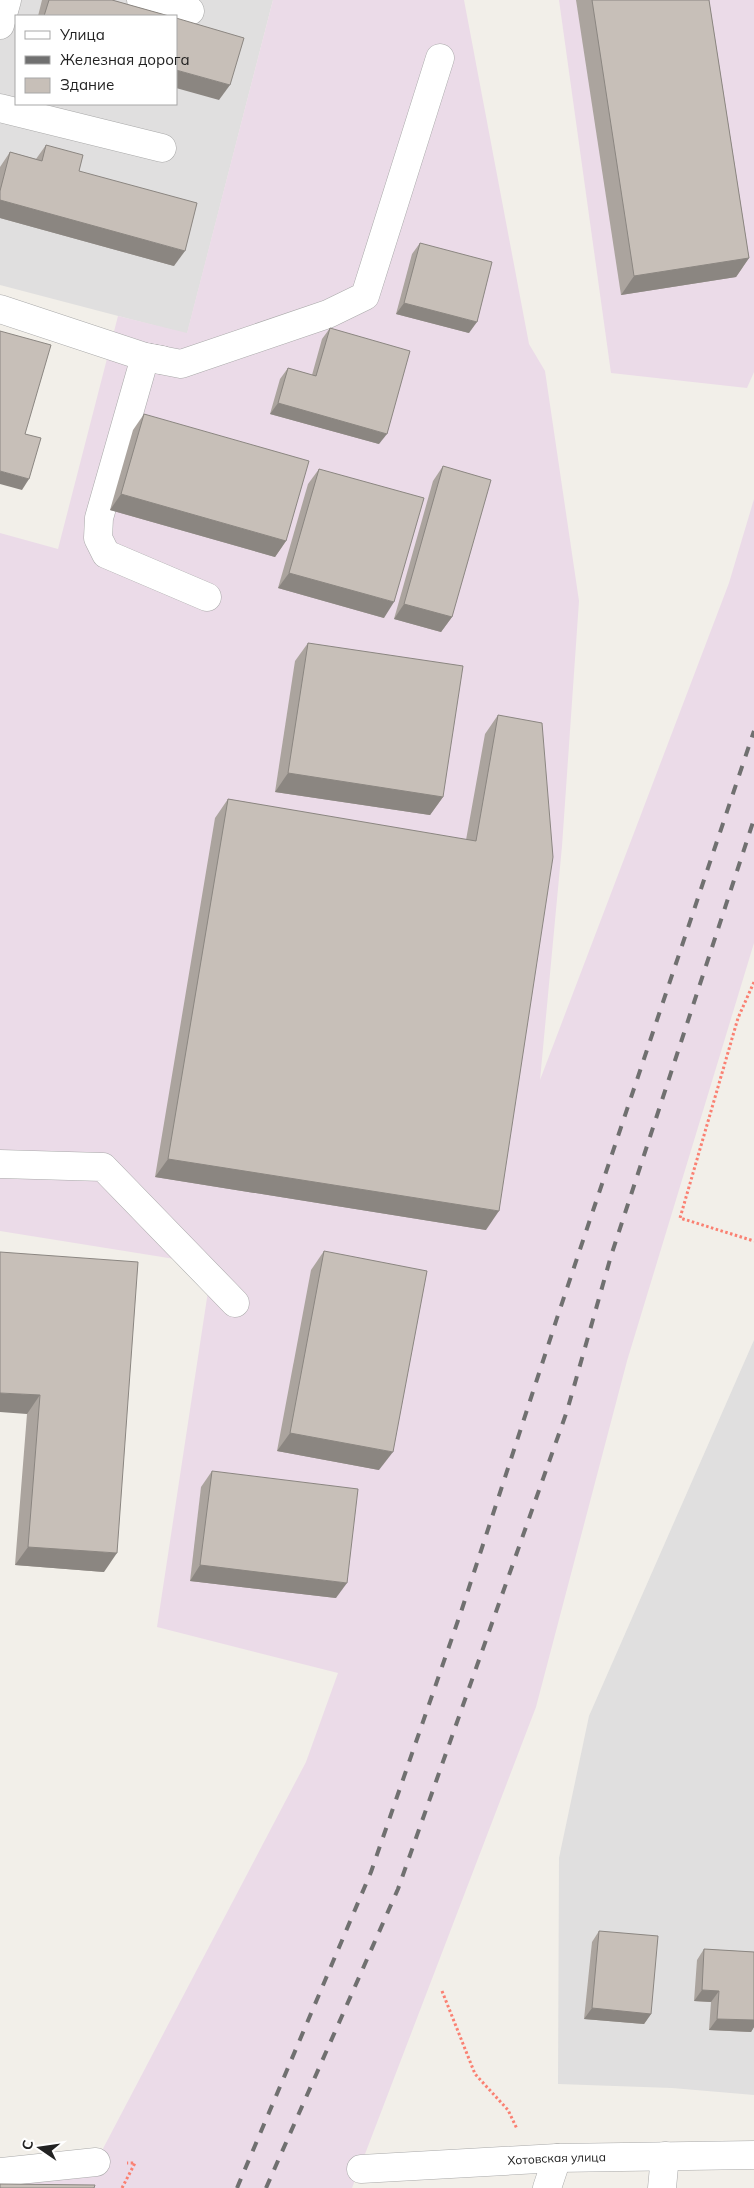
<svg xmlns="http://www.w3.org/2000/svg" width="754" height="2188" font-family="Mulish,sans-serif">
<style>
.residential{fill:#e0dfdf;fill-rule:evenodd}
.industrial{fill:#ebdbe8}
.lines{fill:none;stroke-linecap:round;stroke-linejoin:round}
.minor-casing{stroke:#a9a9a9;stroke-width:29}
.path{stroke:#fa8072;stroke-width:3;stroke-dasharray:2.5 2.5;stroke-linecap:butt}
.minor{stroke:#fff;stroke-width:28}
.rail{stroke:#707070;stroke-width:4;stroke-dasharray:10 10;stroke-linecap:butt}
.wall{fill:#aba49e}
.shaded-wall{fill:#8b8681}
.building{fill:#c7bfb8;stroke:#8b8681}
.labels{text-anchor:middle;stroke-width:4.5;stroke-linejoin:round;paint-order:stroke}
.street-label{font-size:12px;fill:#222;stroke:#fff}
</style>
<rect width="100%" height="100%" fill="#f2efe9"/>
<g class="residential">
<path d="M0 0H273L187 334 0 285ZM16 16H176V104H16Z"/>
<path d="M754 1340V2095L672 2088 558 2084 559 1858 589 1716Z"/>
</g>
<g class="industrial">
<path d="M273 0H464L529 344 545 371 579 601 562 846 540 1080 729 583 754 499V943L627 1361 536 1707 352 2188H0L96 2162 306 1762 338 1673 157 1627 212 1265 0 1231V533L58 549 118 316 187 333Z"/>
<path d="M559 0H754V372L747 388 611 373Z"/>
</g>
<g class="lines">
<g class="minor-casing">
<g id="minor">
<path d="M141 0 190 11"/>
<path d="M0 25 7 0"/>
<path d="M0 108 162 148"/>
<path d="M0 309 145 357 181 364 328 314 365 296 440 58"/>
<path d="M162 360 145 357 99 518 98 538 106 554 207 597"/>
<path d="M0 1164 103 1167 235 1303"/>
<path id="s1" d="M361 2169 557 2158 754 2155"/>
<path d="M0 2172 96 2162"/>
<path d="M547 2188 557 2158"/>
<path d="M662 2188 665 2156"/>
</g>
</g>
<g class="path">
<path d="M754 982 738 1018 680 1218 754 1241"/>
<path d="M442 1991 475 2074 508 2110 517 2129"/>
<path d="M122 2188 135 2163H127"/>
</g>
<use href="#minor" class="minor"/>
<g class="rail">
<path d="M237 2188 371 1872 462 1609 557 1318 754 731"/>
<path d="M266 2188 398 1889 567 1411 611 1256 754 819"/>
</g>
</g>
<g class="wall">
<path d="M42 0H112L169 16H38Z"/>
<path d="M576 0H709L749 258 736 277 621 295Z"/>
<path d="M46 145 79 171 174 266 0 218V167L10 152 36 159Z"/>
<path d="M420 243 469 333 396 314 412 254Z"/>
<path d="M330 328 379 444 270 414 280 379 288 368 312 375 322 339Z"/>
<path d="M144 414 286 541 275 557 110 510 133 430Z"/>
<path d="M443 466 452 617 441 632 394 619 433 481Z"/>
<path d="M319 469 384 618 278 588 308 484Z"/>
<path d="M308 643 443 797 430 815 275 792 295 661Z"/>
<path d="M498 715 486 1230 155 1177 215 818 228 799 466 840 485 734Z"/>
<path d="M324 1251 379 1470 277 1451 311 1270Z"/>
<path d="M0 1252 104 1572 15 1565 27 1414Z"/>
<path d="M212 1471 336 1598 190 1581 201 1487Z"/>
<path d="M599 1931 651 2014 644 2024 584 2019 592 1942Z"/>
<path d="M704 1949 754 1952V2027L751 2032 709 2030 711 2002 694 2001 697 1960Z"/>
</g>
<g class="shaded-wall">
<path d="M176 70 230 85 219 100 176 88Z"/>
<path d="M0 200 185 251 174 266 0 218Z"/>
<path d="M749 258 736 277 621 295 634 276Z"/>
<path d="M404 303 477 322 469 333 396 314Z"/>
<path d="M278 403 387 434 379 444 270 414Z"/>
<path d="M0 471 29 479 22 490 0 484Z"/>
<path d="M121 494 286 541 275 557 110 510Z"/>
<path d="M289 573 394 602 384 618 278 588Z"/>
<path d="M404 604 452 617 441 632 394 619Z"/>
<path d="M288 773 443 797 430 815 275 792Z"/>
<path d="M168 1159 499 1211 486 1230 155 1177Z"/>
<path d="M0 1393 40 1395 27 1414 0 1412Z"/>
<path d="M290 1433 393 1452 379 1470 277 1451Z"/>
<path d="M28 1547 117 1553 104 1572 15 1565Z"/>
<path d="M200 1565 347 1583 336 1598 190 1581Z"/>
<path d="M702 1990 719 1991 711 2002 694 2001Z"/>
<path d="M592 2008 651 2014 644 2024 584 2019Z"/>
<path d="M717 2019 754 2020V2027L751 2032 709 2030Z"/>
</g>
<g class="building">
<path d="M49 0H112L169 16H44Z"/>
<path d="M592 0H709L749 258 634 276Z"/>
<path d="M176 18 244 38 230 85 176 70Z"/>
<path d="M46 145 83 155 79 171 197 203 185 251 0 200V191L10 152 42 161Z"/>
<path d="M420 243 492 262 477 322 404 303Z"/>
<path d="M330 328 410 351 387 434 278 403 288 368 316 376Z"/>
<path d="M0 331 51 345 25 434 41 438 29 479 0 471Z"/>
<path d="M144 414 309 461 286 541 121 494Z"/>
<path d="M443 466 491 480 452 617 404 604Z"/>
<path d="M319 469 424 498 394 602 289 573Z"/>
<path d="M308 643 463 666 443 797 288 773Z"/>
<path d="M498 715 542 723 553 857 499 1211 168 1159 228 799 476 841Z"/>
<path d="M324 1251 427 1271 393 1452 290 1433Z"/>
<path d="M0 1252 138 1262 117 1553 28 1547 40 1395 0 1393Z"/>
<path d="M212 1471 358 1489 347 1583 200 1565Z"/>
<path d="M599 1931 658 1936 651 2014 592 2008Z"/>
<path d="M704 1949 754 1952V2020L717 2019 719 1991 702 1990Z"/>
<path d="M0 2184 95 2185 94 2188H0Z"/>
</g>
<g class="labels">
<g class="street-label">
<text dy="4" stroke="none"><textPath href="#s1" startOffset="196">Хотовская улица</textPath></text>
</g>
</g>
<rect x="15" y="15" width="162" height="90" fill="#ffffff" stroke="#a7a7a7"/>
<rect x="25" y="31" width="25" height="8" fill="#ffffff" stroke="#a7a7a7"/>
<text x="60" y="40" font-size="15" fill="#222222">Улица</text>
<rect x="25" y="56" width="25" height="8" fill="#707070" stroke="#a7a7a7"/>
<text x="60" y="65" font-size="15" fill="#222222">Железная дорога</text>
<rect x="25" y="78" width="25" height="15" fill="#c7bfb8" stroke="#a7a7a7"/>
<text x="60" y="90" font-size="15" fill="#222222">Здание</text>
<g transform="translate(40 2148) rotate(283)" stroke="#ffffff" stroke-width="4" paint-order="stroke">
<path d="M0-4L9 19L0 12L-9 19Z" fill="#222222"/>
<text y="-8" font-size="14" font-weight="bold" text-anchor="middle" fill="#222222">С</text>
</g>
</svg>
